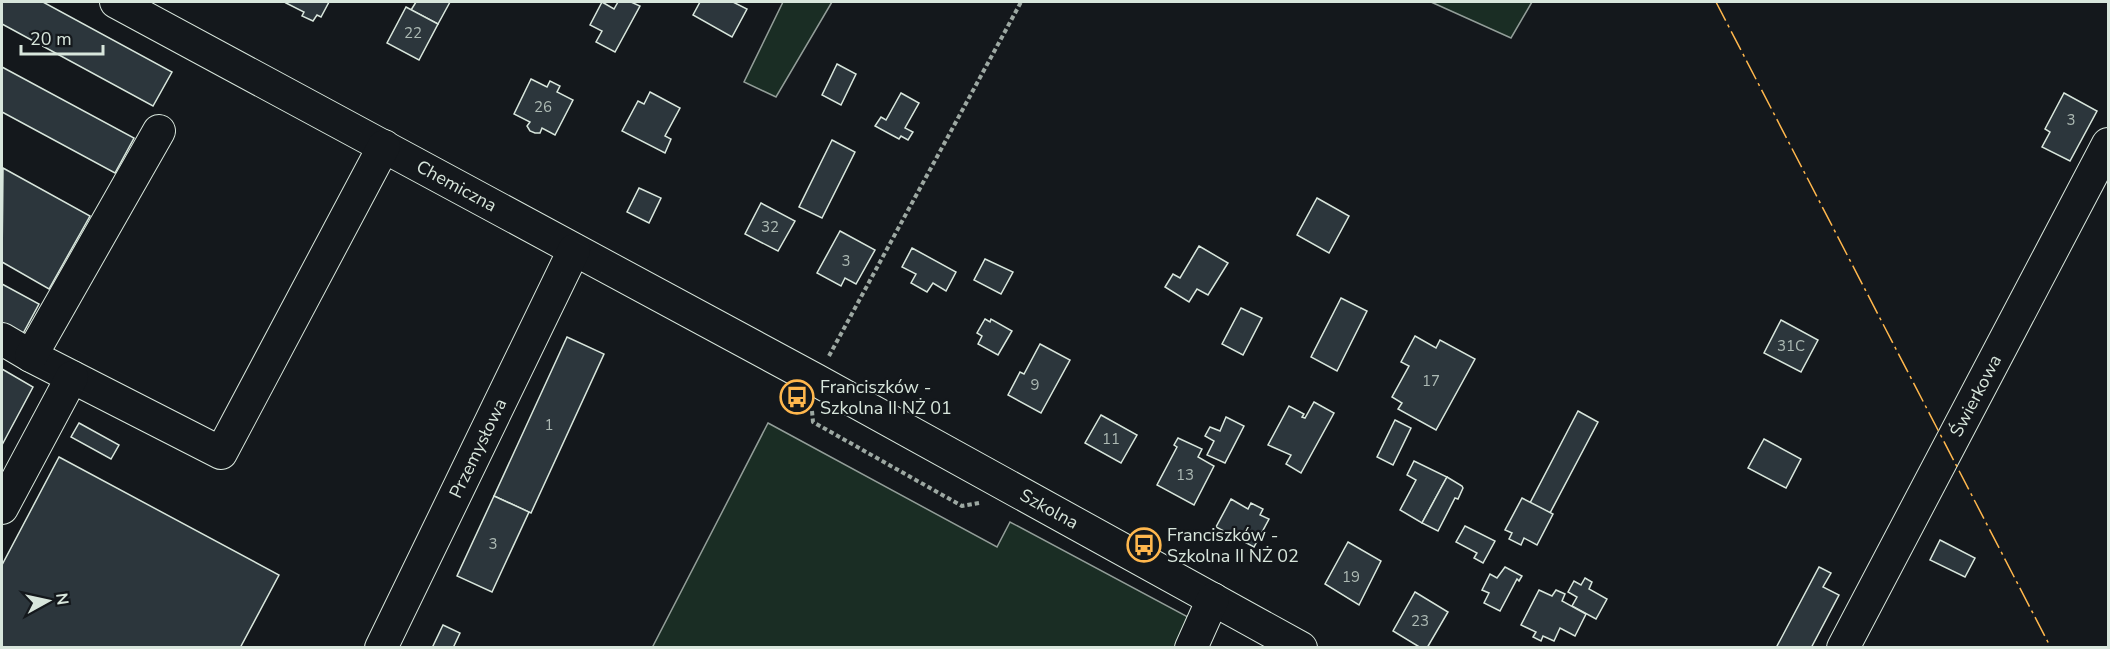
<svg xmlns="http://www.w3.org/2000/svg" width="2110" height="649" font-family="'Nunito Sans',sans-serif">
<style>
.green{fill:#1a2d24;stroke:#939e99;stroke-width:1.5}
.building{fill:#2c363c;stroke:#d8e6dc;stroke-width:1.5}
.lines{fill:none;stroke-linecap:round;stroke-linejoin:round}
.minor-casing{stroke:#d8e6dc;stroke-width:34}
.path{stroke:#9da8a2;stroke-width:4;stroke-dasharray:4.5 3;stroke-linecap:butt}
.minor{stroke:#14181c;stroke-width:32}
.power{stroke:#ffb74d;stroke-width:1.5;stroke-dasharray:21 4.5 3 4.5;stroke-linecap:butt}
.labels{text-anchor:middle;stroke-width:4.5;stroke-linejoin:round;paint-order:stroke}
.number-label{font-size:15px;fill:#adbab4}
.street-label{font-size:18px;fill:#d8e6dc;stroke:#14181c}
.poi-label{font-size:18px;fill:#d8e6dc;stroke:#14181c;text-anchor:start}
</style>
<rect width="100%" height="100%" fill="#14181c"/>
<g class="green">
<path d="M783 2H832L776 97 744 82Z"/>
<path d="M1431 2H1532L1511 38Z"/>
<path d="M768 423 997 547 1010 522 1188 617 1175 647 652 648Z"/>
</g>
<g class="building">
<path d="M2 2H43L172 72 153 106 2 24Z"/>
<path d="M287 2H329L321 17 317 15 313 21 302 16 304 12 286 3Z"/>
<path d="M416 2H450L438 24 411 10Z"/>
<path d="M602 2 614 9 618 2H631L640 6 615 52 596 42 602 31 590 25Z"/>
<path d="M700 2H733L747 9 732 37 693 15Z"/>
<path d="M406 7 438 24 419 60 387 43Z"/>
<path d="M837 64 856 74 841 105 822 95Z"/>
<path d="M2 67 134 138 115 173 2 112Z"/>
<path d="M531 79 547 87 550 81 560 86 557 92 573 100 555 135 542 128 540 133H535L530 131 527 126 530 122 514 114Z"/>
<path d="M650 92 680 108 665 136 671 139 665 153 622 131 638 101 644 104Z"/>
<path d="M901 93 919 103 905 128 913 132 908 140 901 136 899 139 875 126 881 117 886 120Z"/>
<path d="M2064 93 2097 111 2070 161 2042 147 2050 132 2045 129Z"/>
<path d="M832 140 855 152 822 218 799 207Z"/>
<path d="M3 168 90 216 49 289 2 262Z"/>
<path d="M639 188 661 198 649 223 627 212Z"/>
<path d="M1317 198 1349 216 1329 253 1297 235Z"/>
<path d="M761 203 795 221 778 251 745 234Z"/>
<path d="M840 231 875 250 856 284 845 278 841 286 817 273Z"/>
<path d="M1199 246 1228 263 1208 295 1197 289 1189 302 1165 287 1173 274 1180 278Z"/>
<path d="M912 248 956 272 946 291 933 283 927 292 911 283 916 274 902 267Z"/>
<path d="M985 259 1013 272 1001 294 974 280Z"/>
<path d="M2 284 39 304 20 339 2 328Z"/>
<path d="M1341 298 1367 311 1337 371 1311 357Z"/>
<path d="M1241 308 1262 318 1243 355 1222 344Z"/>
<path d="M985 319 990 322 991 319 1012 331 998 355 978 344 982 336 977 333Z"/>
<path d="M1781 320 1818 340 1801 372 1764 353Z"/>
<path d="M1415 336 1436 348 1440 340 1475 359 1436 430 1398 409 1402 403 1392 397 1409 366 1401 362Z"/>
<path d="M567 337 604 354 531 513 494 496Z"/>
<path d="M1040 344 1070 360 1041 413 1008 395 1020 372 1024 374Z"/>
<path d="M2 369 33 387 2 445Z"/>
<path d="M1314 402 1334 413 1301 473 1286 464 1291 455 1268 445 1289 406 1304 414 1302 417 1305 418Z"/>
<path d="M1578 411 1598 422 1550 513 1530 503Z"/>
<path d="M1101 415 1137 435 1121 463 1085 443Z"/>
<path d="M1226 417 1244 426 1225 463 1207 455 1214 441 1205 436 1210 427 1220 431Z"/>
<path d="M1395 420 1411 428 1393 465 1377 457Z"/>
<path d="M79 423 119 445 111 459 71 437Z"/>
<path d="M1178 438 1202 449 1198 457 1214 466 1194 505 1157 485 1177 447 1174 445Z"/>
<path d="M1764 439 1801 459 1786 488 1748 468Z"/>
<path d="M59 457 279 575 240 648H2V565Z"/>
<path d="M1414 461 1447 477 1422 523 1400 510 1416 480 1407 475Z"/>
<path d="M1447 477 1462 486 1463 488 1458 499 1455 498 1438 531 1422 523Z"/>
<path d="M494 496 529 512 492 592 457 576Z"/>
<path d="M1522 498 1553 514 1537 545 1524 538 1521 545 1509 539 1512 533 1505 530Z"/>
<path d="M1231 499 1248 509 1251 503 1263 509 1260 515 1269 519 1254 547 1216 527Z"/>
<path d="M1465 526 1495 541 1483 563 1474 558 1477 553 1456 542Z"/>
<path d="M1940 540 1975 558 1965 577 1930 560Z"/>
<path d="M1348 542 1381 561 1359 605 1325 584Z"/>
<path d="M1505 567 1522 576 1519 581 1517 579 1500 611 1484 603 1489 593 1482 590 1490 574 1497 578Z"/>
<path d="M1819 567 1831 573 1823 587 1839 595 1811 648H1776Z"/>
<path d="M1585 578 1592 582 1589 589 1607 599 1596 619 1572 606 1577 597 1568 592 1574 581 1581 585Z"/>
<path d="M1539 590 1552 596 1556 590 1565 594 1562 601 1586 614 1575 636 1560 628 1554 641 1543 636 1541 641 1533 637 1536 632 1521 625Z"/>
<path d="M1415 592 1448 612 1427 648H1421L1393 631Z"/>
<path d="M443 625 460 633 453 648H432Z"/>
</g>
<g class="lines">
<g class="minor-casing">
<g id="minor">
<path id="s1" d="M116 2 816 380 1301 648"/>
<path d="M2 339 31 356 221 453 384 146"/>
<path d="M31 356 159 131"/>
<path d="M2 508 72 377"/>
<path id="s2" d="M381 648 574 250"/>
<path d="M1191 648 1213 599"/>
<path id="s3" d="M1843 648 2108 144"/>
</g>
</g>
<g class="path">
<path d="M829 356 1021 2"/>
<path d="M812 411 813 422 962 506 979 503"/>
</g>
<use href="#minor" class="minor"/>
<path class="power" d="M1716 2 2051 648"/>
</g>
<defs>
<g id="bus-ring" transform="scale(1.725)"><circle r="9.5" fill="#14181c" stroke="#ffb74d" stroke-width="1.5"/><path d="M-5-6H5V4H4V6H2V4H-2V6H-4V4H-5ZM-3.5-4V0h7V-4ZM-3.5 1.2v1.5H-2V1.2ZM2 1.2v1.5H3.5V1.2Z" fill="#ffb74d"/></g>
</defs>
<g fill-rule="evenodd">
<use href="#bus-ring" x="797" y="397"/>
<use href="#bus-ring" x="1144" y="545"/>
</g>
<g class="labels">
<g class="number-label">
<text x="413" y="38">22</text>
<text x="543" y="112">26</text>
<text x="2071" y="125">3</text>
<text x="770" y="232">32</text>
<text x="846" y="266">3</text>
<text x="1791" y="351">31C</text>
<text x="1431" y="386">17</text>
<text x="1035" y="390">9</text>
<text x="549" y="430">1</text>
<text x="1111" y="444">11</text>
<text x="1185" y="480">13</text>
<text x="493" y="549">3</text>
<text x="1351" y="582">19</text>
<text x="1420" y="626">23</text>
</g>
<g class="street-label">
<text dy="6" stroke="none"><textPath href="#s1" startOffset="387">Chemiczna</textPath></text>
<text dy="6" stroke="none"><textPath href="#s3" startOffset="285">Świerkowa</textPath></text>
<text dy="6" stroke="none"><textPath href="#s2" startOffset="222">Przemysłowa</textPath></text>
<text dy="6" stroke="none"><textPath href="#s1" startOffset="1062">Szkolna</textPath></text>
</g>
<g class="poi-label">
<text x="820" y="393">Franciszków -<tspan x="820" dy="21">Szkolna II NŻ 01</tspan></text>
<text x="1167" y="541">Franciszków -<tspan x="1167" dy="21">Szkolna II NŻ 02</tspan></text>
</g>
</g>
<rect width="2110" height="649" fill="none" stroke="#d8e6dc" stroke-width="6"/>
<g transform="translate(48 601) rotate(82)" stroke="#14181c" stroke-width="4.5" paint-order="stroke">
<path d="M0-4.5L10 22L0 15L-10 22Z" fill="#d8e6dc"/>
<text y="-9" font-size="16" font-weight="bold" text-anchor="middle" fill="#d8e6dc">N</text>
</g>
<path d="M21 45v9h82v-9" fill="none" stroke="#d8e6dc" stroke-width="3"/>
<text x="30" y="45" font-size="18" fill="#d8e6dc" stroke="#14181c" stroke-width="4.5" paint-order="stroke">20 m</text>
</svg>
